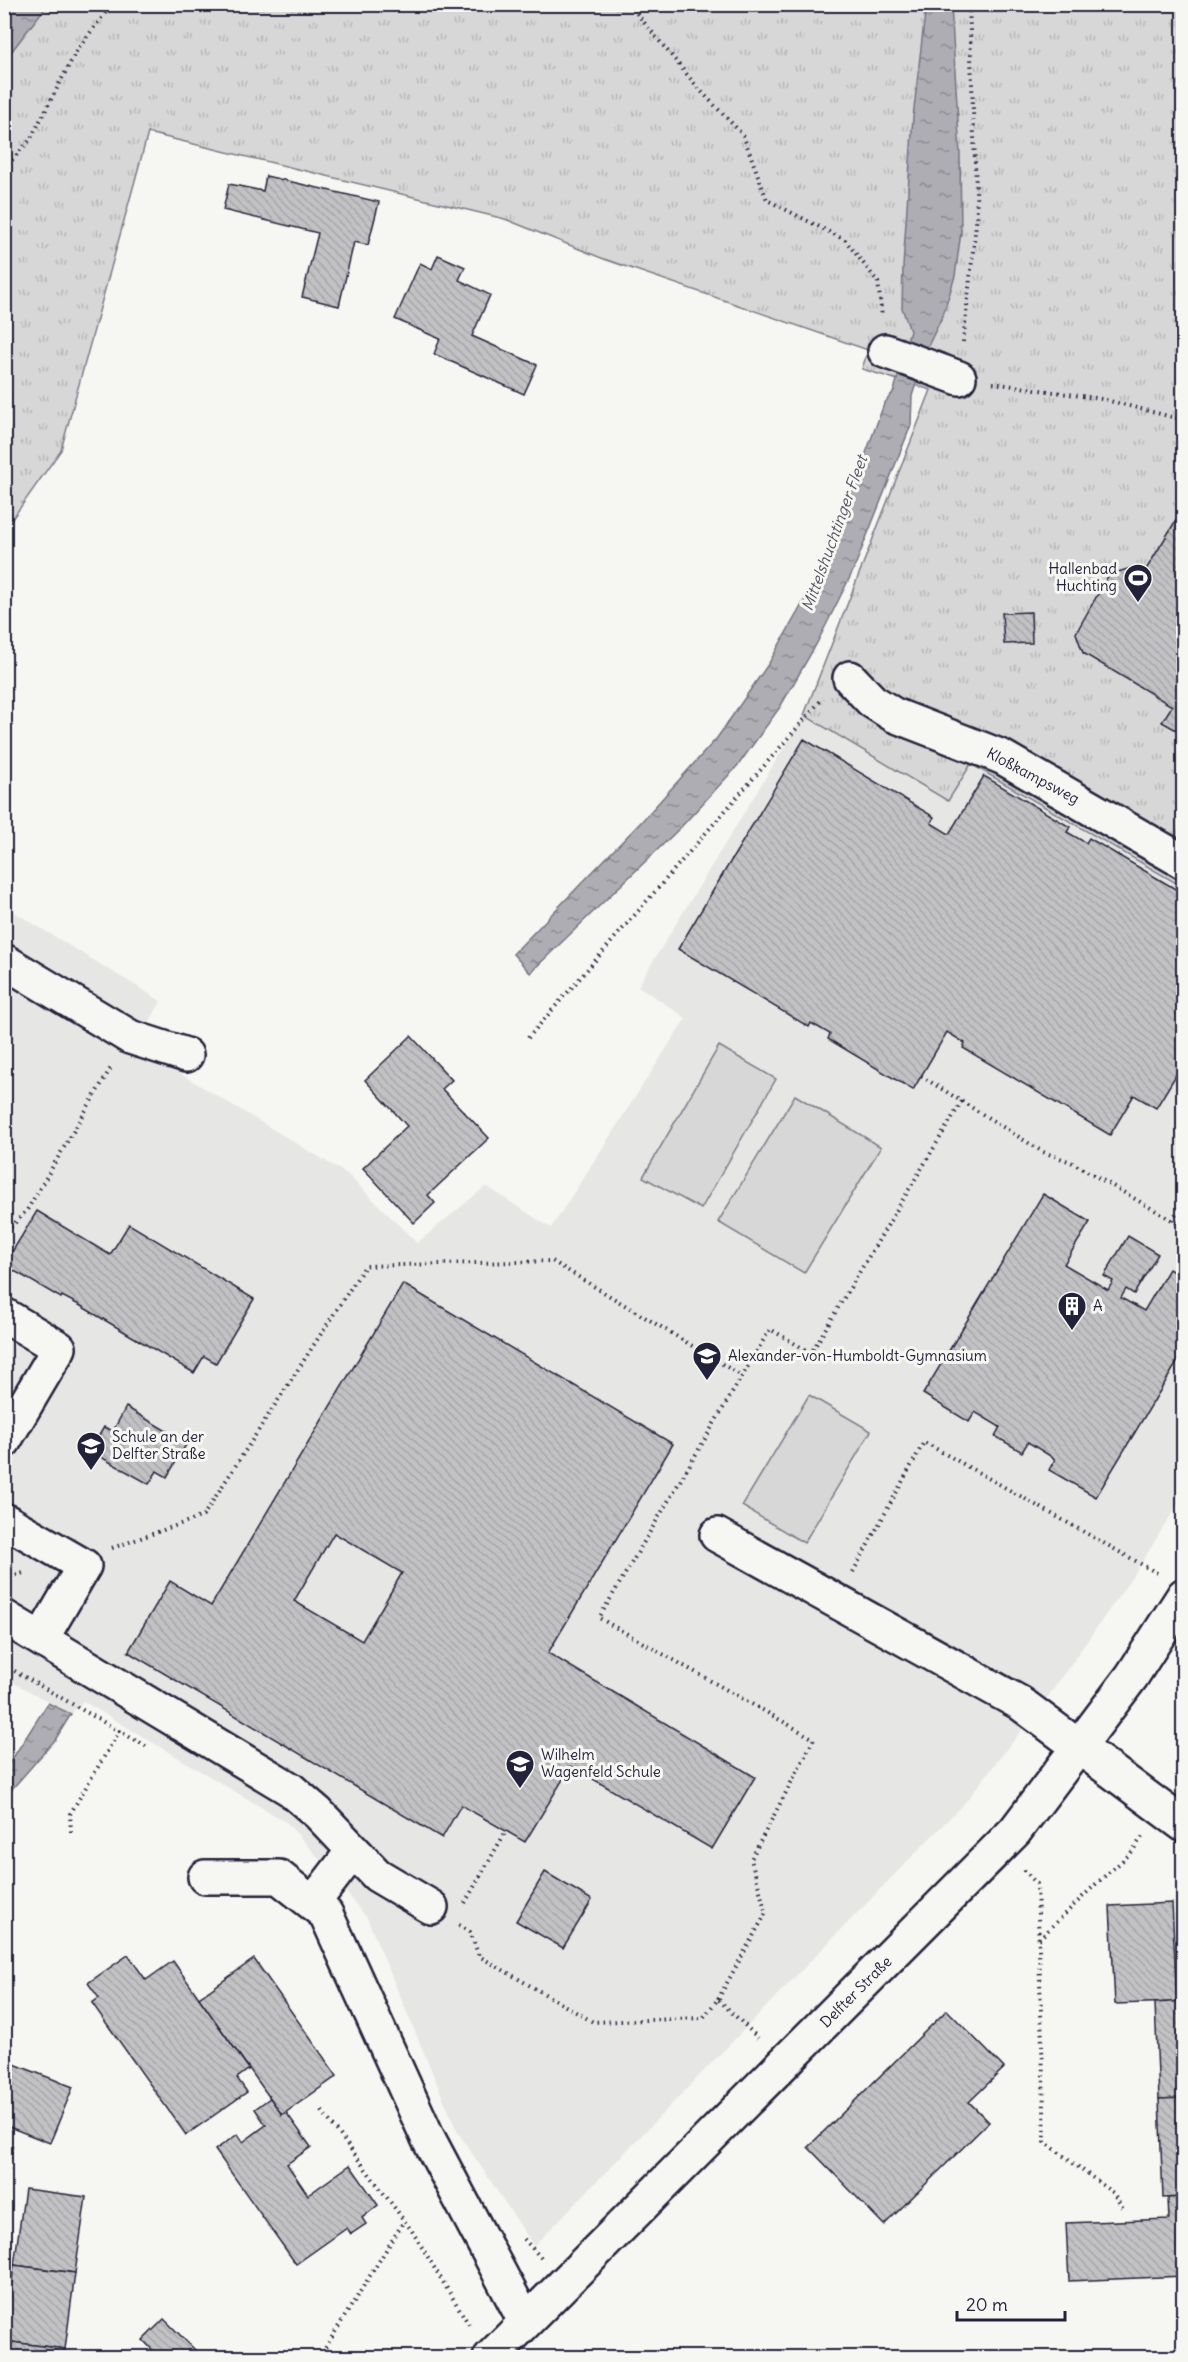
<svg xmlns="http://www.w3.org/2000/svg" width="1188" height="2362" font-family="Delius,sans-serif">
<style>
.built{fill:#e6e6e4}
.grass{fill:url(#grass-tufts);stroke:#7c7c89;stroke-width:1.5}
.pitch{fill:#d7d7d7;stroke:#7c7c89;stroke-width:1.5}
.water{fill:url(#water-ripples);stroke:#757583;stroke-width:1.5}
.building{fill:url(#building-back-hatch);stroke:#22223b;stroke-width:1.5;fill-rule:evenodd}
.lines{fill:none;stroke-linecap:round;stroke-linejoin:round}
.minor-casing{stroke:#22223b;stroke-width:38}
.path{stroke:#22223b;stroke-width:4;stroke-dasharray:1.5 4.5;stroke-linecap:butt}
.minor{stroke:#f6f6f2;stroke-width:33}
.labels{text-anchor:middle;stroke-width:6;stroke-linejoin:round;paint-order:stroke}
.poi-label{font-size:15px;fill:#22223b;stroke:#f6f6f2;text-anchor:start}
.street-label{font-size:15px;fill:#22223b;stroke:#f6f6f2}
.water-label{font-size:16px;font-style:italic;fill:#535365;stroke:#f6f6f2}
</style>
<defs>
<pattern id="grass-tufts" width="24" height="20" patternUnits="userSpaceOnUse" patternTransform="scale(1.5)"><rect width="24" height="20" fill="#d7d7d7"/><path d="M3 7l-1-3M5 7V3M7 7l1-3M15 17l-1-3M17 17v-4M19 17l1-3" fill="none" stroke="#b8b8b9"/></pattern>
<pattern id="water-ripples" width="26" height="14" patternUnits="userSpaceOnUse" patternTransform="scale(1.5)"><rect width="26" height="14" fill="#adadb3"/><path d="M2 4q2-2 4 0t4 0M15 11q2-2 4 0t4 0" fill="none" stroke="#8c8c93"/></pattern>
<pattern id="building-back-hatch" width="6" height="6" patternUnits="userSpaceOnUse" patternTransform="scale(1.5)"><rect width="6" height="6" fill="#c2c2c4"/><path d="M-1 5l2 2M0 0l6 6M5-1l2 2" fill="none" stroke="#a6a6a9"/></pattern>
</defs>
<rect width="100%" height="100%" fill="#f6f6f2"/>
<filter id="ink" filterUnits="userSpaceOnUse"><feTurbulence type="fractalNoise" baseFrequency=".0167" numOctaves="2"/><feDisplacementMap in="SourceGraphic" scale="12" xChannelSelector="R" yChannelSelector="G"/><feConvolveMatrix kernelMatrix="1 2 1 2 8 2 1 2 1" color-interpolation-filters="sRGB"/></filter>
<g filter="url(#ink)">
<path class="built" d="M804 715 948 801 971 764 1183 887V1496L1133 1576 1047 1698 967 1800 534 2246 457 2131 367 1918 317 1856 286 1822 83 1701 71 1714 5 1678 4 906 161 1001 136 1047 347 1174 417 1243 486 1186 551 1228 686 1018 638 986Z"/>
<path class="grass" d="M5 5H1183V887L971 764 948 801 804 715 931 390 862 369 868 350 604 259 505 219 148 133 61 450 5 529Z"/>
<g class="pitch">
<path d="M719 1046 776 1079 701 1209 643 1177Z"/>
<path d="M795 1095 881 1147 804 1273 718 1222Z"/>
<path d="M809 1395 871 1431 804 1543 742 1506Z"/>
</g>
<g class="water">
<path d="M5 4 47 5 5 60 4 5Z"/>
<path d="M926 5H951L960 154 961 232 955 276 943 315 927 348 912 396 911 425 853 571 817 643 780 707 739 764 681 827 530 973 513 954 642 821 717 738 769 663 809 592 837 532 884 404 894 391 910 331 902 308 903 267 913 117Z"/>
<path d="M48 1703 71 1714 55 1740 5 1797V1770Z"/>
</g>
<g class="building">
<path d="M266 176 379 202 368 245 354 242 339 306 302 297 318 233 223 210 229 184 263 191Z"/>
<path d="M438 255 465 267 459 280 490 295 472 336 537 365 524 394 434 354 440 339 395 319 420 263 432 269Z"/>
<path d="M1184 507V725L1180 732 1162 722 1172 706 1083 653 1076 633 1112 569 1118 572 1134 567 1144 573Z"/>
<path d="M1031 612 1032 643 1004 644 1002 613Z"/>
<path d="M804 739 934 817 931 823 949 834 984 776 1070 827 1067 832 1086 843 1089 838 1184 894V1062L1156 1108 1134 1095 1110 1135 963 1048 965 1043 947 1032 913 1090 828 1039 830 1034 811 1023 809 1027 678 949Z"/>
<path d="M411 1036 452 1080 442 1089 489 1138 428 1195 435 1203 414 1223 363 1168 407 1126 365 1080Z"/>
<path d="M1043 1194 1090 1222 1064 1264 1108 1290 1113 1281 1104 1276 1128 1236 1158 1254 1134 1294 1126 1289 1121 1298 1144 1311 1169 1269 1184 1278V1351L1096 1497 1049 1470 1055 1459 1028 1442 1022 1452 995 1436 1000 1427 975 1412 969 1422 923 1394Z"/>
<path d="M37 1211 110 1255 129 1224 254 1299 216 1363 204 1356 194 1373 81 1306 62 1296 61 1298 4 1265Z"/>
<path d="M403 1284 673 1444 548 1653 755 1777 712 1849 571 1766 525 1842 461 1805 442 1838 128 1652 170 1581 211 1606ZM334 1533 402 1573 362 1641 294 1601Z"/>
<path d="M126 1407 187 1443 167 1477 157 1471 149 1484 90 1451 104 1427 113 1431Z"/>
<path d="M545 1872 592 1900 563 1948 516 1921Z"/>
<path d="M1172 1903 1177 2002 1115 2004 1110 1906Z"/>
<path d="M128 1955 146 1980 173 1961 249 2069 237 2078 247 2092 186 2135 92 2003 99 1998 88 1983Z"/>
<path d="M254 1959 337 2076 282 2115 199 1998Z"/>
<path d="M1184 2001V2098L1159 2099 1155 2003Z"/>
<path d="M947 2010 1004 2068 969 2102 989 2122 884 2225 808 2147Z"/>
<path d="M4 2060 73 2087 50 2143 4 2125Z"/>
<path d="M270 2098 282 2115 286 2112 311 2147 287 2164 308 2195 350 2165 378 2205 362 2218 366 2224 351 2234 347 2228 296 2264 215 2150 238 2134 243 2142 266 2125 255 2109Z"/>
<path d="M1184 2098V2197L1163 2198 1159 2099Z"/>
<path d="M25 2189 86 2197 75 2273 14 2265Z"/>
<path d="M1184 2197V2276L1069 2281 1066 2223 1169 2219 1168 2198Z"/>
<path d="M14 2265 75 2273 65 2349 4 2341Z"/>
<path d="M164 2319 203 2358H160L143 2340Z"/>
<path d="M4 2341 65 2349 64 2358H4Z"/>
</g>
<g class="lines">
<g class="minor-casing">
<g id="minor">
<path d="M885 351 959 378"/>
<path d="M850 678 872 701 894 715 1002 757 1184 862"/>
<path d="M4 961 130 1037 186 1055"/>
<path d="M4 1315 59 1348 4 1441"/>
<path d="M4 1520 84 1566 42 1638"/>
<path d="M717 1535 1020 1703 1184 1825"/>
<path d="M4 1617 290 1789 318 1813 377 1875 431 1907"/>
<path d="M205 1877H279L326 1914 428 2138 525 2321"/>
<path d="M313 1903 353 1851"/>
<path d="M490 2358 1015 1831 1132 1676 1184 1595"/>
</g>
</g>
<g class="path">
<path d="M629 4 698 88 743 135 767 200 845 240 878 282 882 317"/>
<path d="M4 169 30 140 77 50 112 4"/>
<path d="M963 342 977 215 969 4"/>
<path d="M993 383 1102 399 1184 420"/>
<path d="M528 1038 823 698"/>
<path d="M921 1076 1043 1152 1071 1162 1184 1227"/>
<path d="M1172 1220 1184 1201"/>
<path d="M4 1237 10 1228 27 1210 112 1066"/>
<path d="M112 1548 203 1516 365 1266 552 1261 742 1376"/>
<path d="M853 1572 924 1442 1157 1573"/>
<path d="M4 1578 24 1573"/>
<path d="M4 1665 147 1747"/>
<path d="M71 1832 70 1814 120 1730"/>
<path d="M1024 1870 1037 1884 1045 2142 1113 2193 1123 2208"/>
<path d="M465 1903 506 1831"/>
<path d="M459 1925 470 1932 479 1956 593 2022 703 2018 718 1999 758 2038"/>
<path d="M1039 1939 1097 1883 1131 1853 1142 1837"/>
<path d="M718 1999 766 1913 751 1859 814 1739 599 1618 770 1329 811 1353 962 1101"/>
<path d="M322 2111 412 2231 471 2328"/>
<path d="M4 2139 12 2142 4 2204"/>
<path d="M524 2239 541 2258"/>
<path d="M319 2358 404 2221"/>
</g>
<use href="#minor" class="minor"/>
</g>
</g>
<defs>
<g id="stadium-pin" transform="scale(1.5)"><path d="M0 17L-7.5 6A9.5 9.5 0 1 1 7.5 6Z" fill="#22223b" stroke="#f6f6f2"/><path d="M0-5a6.5 5 0 1 0 0 10a6.5 5 0 1 0 0-10ZM-3.5-1.8h7v3.6h-7Z" fill="#fff"/></g>
<g id="building-pin" transform="scale(1.5)"><path d="M0 17L-7.5 6A9.5 9.5 0 1 1 7.5 6Z" fill="#22223b" stroke="#f6f6f2"/><path d="M-4-6H4V6H1V3H-1V6H-4ZM-2.5-4.3h1.7v1.8h-1.7ZM.8-4.3h1.7v1.8H.8ZM-2.5-1h1.7V.8h-1.7ZM.8-1h1.7V.8H.8Z" fill="#fff"/></g>
<g id="school-pin" transform="scale(1.5)"><path d="M0 17L-7.5 6A9.5 9.5 0 1 1 7.5 6Z" fill="#22223b" stroke="#f6f6f2"/><path d="M0-5L7-2L0 1L-7-2ZM-4 1L0 2.5L4 1V4Q0 6-4 4Z" fill="#fff"/></g>
</defs>
<g fill-rule="evenodd">
<use href="#stadium-pin" x="1138" y="578"/>
<use href="#building-pin" x="1072" y="1306"/>
<use href="#school-pin" x="707" y="1356"/>
<use href="#school-pin" x="91" y="1446"/>
<use href="#school-pin" x="520" y="1764"/>
</g>
<g class="labels">
<g class="poi-label">
<text x="1117" y="574" text-anchor="end">Hallenbad<tspan x="1117" dy="17">Huchting</tspan></text>
<text x="1093" y="1311">A</text>
<text x="728" y="1361">Alexander-von-Humboldt-Gymnasium</text>
<text x="112" y="1442">Schule an der<tspan x="112" dy="17">Delfter Straße</tspan></text>
<text x="541" y="1760">Wilhelm<tspan x="541" dy="17">Wagenfeld Schule</tspan></text>
</g>
<g class="street-label">
<text transform="translate(1033 776) rotate(28)" y="5">Kloßkampsweg</text>
<text transform="translate(856 1992) rotate(-45)" y="5">Delfter Straße</text>
</g>
<g class="water-label">
<text transform="translate(834 533) rotate(-70)" y="6">Mittelshuchtinger Fleet</text>
</g>
</g>
<rect width="1188" height="2362" fill="none" stroke="#f6f6f2" stroke-width="24"/>
<rect x="12" y="12" width="1164" height="2338" fill="none" stroke="#22223b" stroke-width="2" filter="url(#ink)"/>
<path d="M957 2311v9h108v-9" fill="none" stroke="#22223b" stroke-width="3"/>
<text x="966" y="2311" font-size="18" fill="#22223b" stroke="#f6f6f2" stroke-width="4.5" paint-order="stroke">20 m</text>
</svg>
